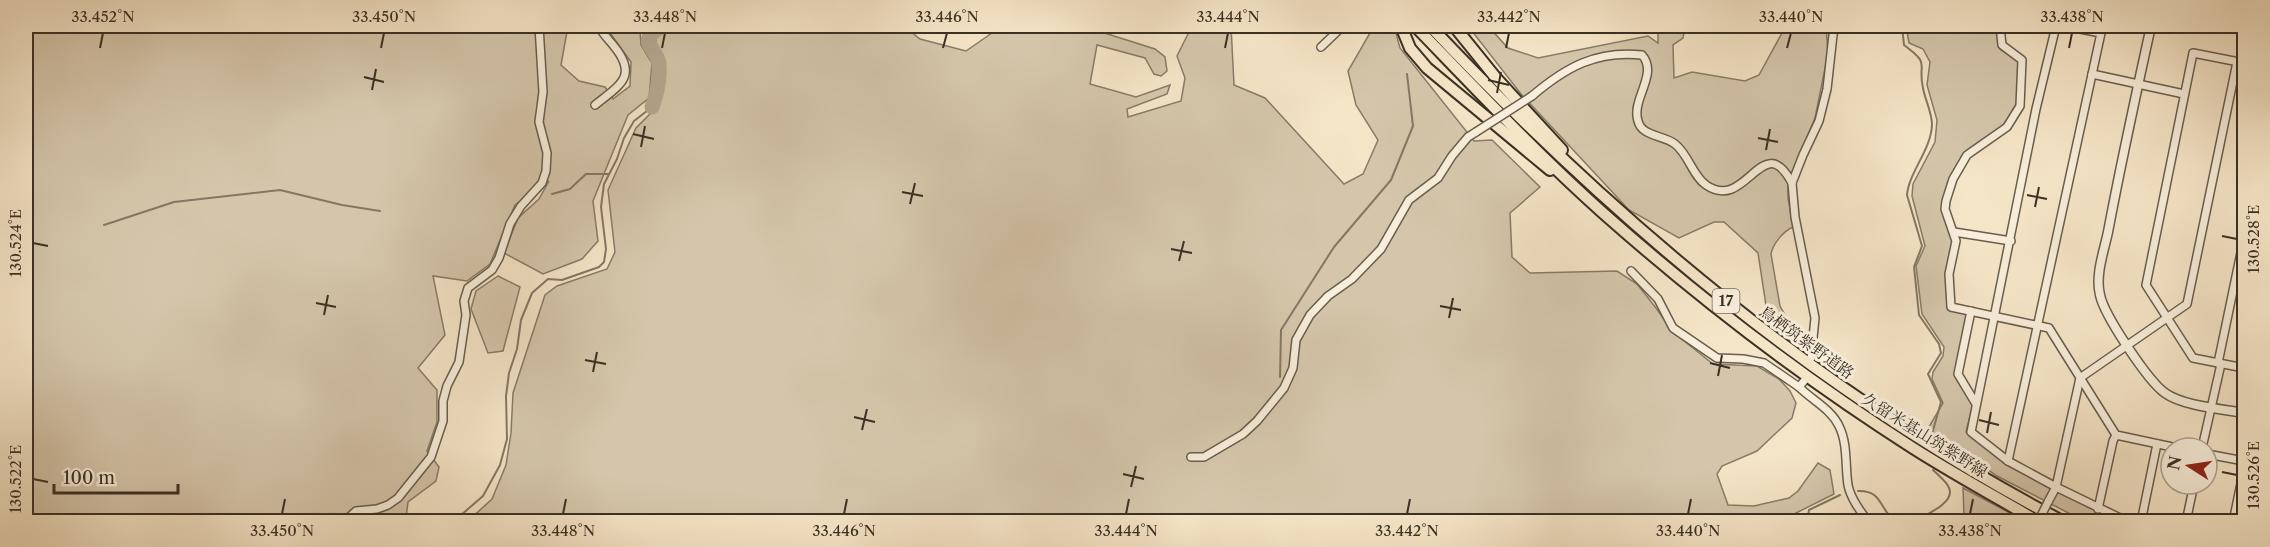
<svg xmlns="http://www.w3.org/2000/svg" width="2270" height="547" font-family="'Libre Caslon Text','Noto Serif JP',serif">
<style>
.green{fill:#d5c6ab;stroke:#887b68;stroke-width:1.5}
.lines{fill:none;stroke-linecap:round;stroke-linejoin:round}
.stream{stroke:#847765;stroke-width:2}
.river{stroke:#b5a790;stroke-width:15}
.minor-casing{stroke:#695d4d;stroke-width:10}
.tertiary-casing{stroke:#695d4d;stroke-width:11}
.primary-casing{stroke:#3a3024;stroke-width:14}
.minor{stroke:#f8eedb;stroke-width:7}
.tertiary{stroke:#f8eedb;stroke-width:8}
.primary{stroke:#f5e5c7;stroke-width:10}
.minor-bridge-casing{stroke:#695d4d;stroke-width:10;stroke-linecap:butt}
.minor-bridge{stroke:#f8eedb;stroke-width:7}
.ticks{fill:none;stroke:#3a3024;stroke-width:2}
.labels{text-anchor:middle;stroke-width:6;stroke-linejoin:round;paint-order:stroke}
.shield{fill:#f8eedb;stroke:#73695b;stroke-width:1.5}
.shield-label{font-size:15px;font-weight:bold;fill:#3a3024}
.street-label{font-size:16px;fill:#3a3024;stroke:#f8eedb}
.neatline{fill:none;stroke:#3a3024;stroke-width:2}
.ticks-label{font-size:15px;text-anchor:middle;fill:#3a3024}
</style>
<rect width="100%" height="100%" fill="#f5e5c7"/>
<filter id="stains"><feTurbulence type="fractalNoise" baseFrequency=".00333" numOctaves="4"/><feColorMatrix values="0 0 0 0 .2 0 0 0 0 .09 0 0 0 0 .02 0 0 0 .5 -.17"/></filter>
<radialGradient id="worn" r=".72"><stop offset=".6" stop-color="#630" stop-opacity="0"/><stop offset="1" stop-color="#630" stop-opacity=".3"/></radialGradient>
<g class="green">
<path d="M26 26H568L561 65 579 81 605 87 613 99 630 86 631 62 605 26H647L640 31 641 45 652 63 649 98 628 115 593 201 598 241 582 259 543 274 504 253 518 218 539 199 549 181 515 205 490 264 467 281 433 276 445 335 418 368 437 390V422L427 451 439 467 436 481 408 502 406 518 394 522 26 521Z"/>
<path d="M671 26H911L910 31 920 39 966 51 1002 26H1069L1092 29 1155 49 1165 57 1167 71 1161 76 1154 74 1145 58 1097 45 1090 84 1136 97 1170 85 1167 94 1127 109 1128 117 1181 101 1185 78 1177 56 1192 26H1231L1234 85 1265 98 1344 184 1363 174 1378 140 1356 105 1348 71 1374 26H1394L1400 48 1474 141 1492 140 1540 187 1510 213 1512 257 1530 273 1617 271 1637 284 1656 308 1673 332 1713 364 1757 366 1779 379 1790 391 1796 403 1792 418 1757 451 1722 466 1717 474 1728 505 1754 506 1789 498 1798 491 1818 463 1830 470 1834 494 1794 514 1766 522H467L492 499 506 465 511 433 513 393 545 295 557 286 607 269 615 252 608 190 636 128 659 105 664 59 655 46 657 33Z"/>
<path d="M1468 26H1488L1508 48 1538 58 1648 36 1658 43V26H1685L1683 38 1673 45 1674 78 1692 72 1745 81 1759 75 1782 33V26H1826L1828 54 1815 118 1788 183V198L1793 227C1784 231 1773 243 1771 254L1780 306 1789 322 1790 332 1796 338 1807 344 1805 355 1781 337 1767 312 1758 253 1724 222H1714L1679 238 1629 210 1521 94Z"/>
<path d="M1906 26H1996L2000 49 2019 62 2016 107 2004 125 1966 154 1943 205 1954 241 1947 273 1948 309 1970 314 1956 374 1973 404 1966 432 2006 462 2115 521H2084L1997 476 1942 437 1926 432 1943 403 1932 379 1933 372 1943 356 1944 347 1922 314 1916 266 1925 246 1912 196 1913 184 1935 142 1937 120 1927 85 1930 62 1923 49 1909 43Z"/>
<path d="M498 276 520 287 503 351 488 353 471 309 476 291Z"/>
<path d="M1963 488 2025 521H1976L1964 515Z"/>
</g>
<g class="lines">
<g class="stream">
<path d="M1902 26 1904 45C1932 66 1917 61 1923 88 1925 100 1932 112 1932 125 1931 150 1909 172 1907 195L1922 246 1914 267 1919 315 1939 344 1941 353 1928 374 1941 402 1932 434"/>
<path d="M552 194 570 189 586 174H608"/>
<path d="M104 225 174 202 280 190 342 205 380 211"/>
<path d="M1280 377 1281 330 1334 247 1391 180 1413 126 1407 74"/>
<path d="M1858 491C1884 490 1879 512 1897 522"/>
<path d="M453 522 483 496 500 465 507 439 506 396 509 373 517 349 521 320 532 293 548 279 562 280 599 267 604 262 606 249 601 207 604 184 617 159 624 138 634 121 652 107"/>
<path d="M1807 522 1809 510 1840 495"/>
<path d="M1913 522C1923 516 1956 503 1949 488 1947 482 1938 475 1933 470"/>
</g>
<path class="river" d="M652 107C657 95 660 77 659 64 656 45 634 42 663 26"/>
<g class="minor-casing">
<g id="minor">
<path d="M2000 26 2002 45 2022 60 2020 106 2007 127 1967 155 1953 179 1946 201 1945 209 1956 241 1949 274 1951 307 2049 328 2116 435 2177 448"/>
<path d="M2056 26 2036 109 1971 432 2008 461 2056 487 2120 518 2138 522"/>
<path d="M1321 47 1343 26"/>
<path d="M2244 63 2193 53 2146 285 2193 358 2244 368"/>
<path d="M2092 74 2184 94"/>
<path d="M1532 96C1566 67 1597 50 1642 55 1659 74 1631 99 1638 121 1642 137 1664 135 1675 144 1689 155 1692 175 1706 185 1747 213 1762 127 1792 183"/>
<path d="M595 105C620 85 639 76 613 45 608 39 602 33 599 26"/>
<path d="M1954 232 2011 241"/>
<path d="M1631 271 1658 299 1673 328 1717 358 1743 359 1764 363 1799 387"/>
<path d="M1971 311 1958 374 1976 404"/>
<path d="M1811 358 1815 318 1795 217 1792 183 1803 155 1819 121 1827 89 1834 26"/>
<path d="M2218 363 2244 238"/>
<path d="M1804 381 1799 387C1812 400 1831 409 1839 426 1848 444 1845 466 1848 485 1850 497 1861 513 1869 522"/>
<path d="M2202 448 2221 364"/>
<path d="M2207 454 2244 461"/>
<path d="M1191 457H1204L1243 434 1257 421 1284 388 1293 368 1296 340 1310 315 1328 296 1352 279 1381 249 1409 200 1438 178 1452 156 1468 137 1476 132"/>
<path d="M2008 461 2101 33 2065 26"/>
<path d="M2048 502 2056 487 2080 378 2187 304 2237 62"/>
<path d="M2098 509 2113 441 2116 435"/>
<path d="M344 522 356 511 377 509 388 505 398 498 431 457 443 421V401L447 386 459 362 466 315 464 301 468 288 492 270 499 258 510 224 521 206 542 183 546 171 547 153 539 122 543 92 539 26"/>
<path d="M1948 522H1954"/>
<path d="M2141 522 2157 444"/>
<path d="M2186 522 2194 484"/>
<path d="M2233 522 2244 469"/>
</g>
</g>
<g class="tertiary-casing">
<g id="tertiary">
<path d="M2151 26C2136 94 2121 163 2108 232 2104 251 2095 275 2100 295 2104 315 2148 381 2165 393 2183 406 2222 409 2244 413"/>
<path d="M2222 26 2244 30"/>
</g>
</g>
<g class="primary-casing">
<g id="primary">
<path d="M1401 26 1410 48 1427 68 1550 170"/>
<path d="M1415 26C1476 89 1536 153 1602 212 1699 298 1803 378 1913 448 1954 474 1996 497 2039 522"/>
<path d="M1430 26C1616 223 1823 396 2064 522"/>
<path d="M1454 26 1496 78 1562 150"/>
</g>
</g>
<use href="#minor" class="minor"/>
<use href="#tertiary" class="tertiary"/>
<use href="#primary" class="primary"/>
<g class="minor-bridge-casing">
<g id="minor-bridge">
<path d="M1476 132 1532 96"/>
<path d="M2038 522 2048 502"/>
</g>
</g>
<use href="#minor-bridge" class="minor-bridge"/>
</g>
<path class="ticks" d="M100 48 103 33M381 48 384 33M662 48 665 33M943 48 947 33M1225 48 1228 33M1506 48 1509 33M1787 48 1791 33M2069 48 2072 33M364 77 384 82M1488 80 1509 85M372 90 376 69M1497 93 1501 72M633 134 654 139M1758 138 1778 142M641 147 645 126M1766 150 1770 129M902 192 923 196M2027 195 2047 199M910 204 915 183M2035 207 2039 187M2222 236 2237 239M33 243 48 246M1171 249 1192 253M1179 261 1184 241M316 303 336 307M1440 306 1461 310M324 315 328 295M1449 318 1453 298M585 360 606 364M1710 363 1730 368M593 372 597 352M1718 376 1722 355M854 417 875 422M1979 420 1999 425M862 430 867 409M1987 433 1991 412M2222 472 2237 475M1123 474 1144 479M33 479 48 482M1131 487 1136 466M282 514 285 499M563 514 566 499M844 514 847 499M1126 514 1129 499M1407 514 1410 499M1688 514 1691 499M1970 514 1973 499"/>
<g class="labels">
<rect class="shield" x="1712.5" y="289" width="27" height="24" rx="4.5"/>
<g class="shield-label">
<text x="1726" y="306">17</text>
</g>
<g class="street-label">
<text transform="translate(1807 342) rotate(36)" y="6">鳥栖筑紫野道路</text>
<text transform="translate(1925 435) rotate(32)" y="6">久留米基山筑紫野線</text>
</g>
</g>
<rect width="2270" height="547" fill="none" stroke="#f5e5c7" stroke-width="66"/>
<g transform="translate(2189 466) rotate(282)"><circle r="28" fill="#f8eedb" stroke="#aca292" stroke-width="1.5"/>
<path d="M0-4.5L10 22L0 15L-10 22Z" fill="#8f2418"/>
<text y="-9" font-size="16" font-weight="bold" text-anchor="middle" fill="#3a3024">N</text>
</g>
<path d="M54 484v9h124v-9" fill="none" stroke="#3a3024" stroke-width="3"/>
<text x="63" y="484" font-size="18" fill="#3a3024" stroke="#f8eedb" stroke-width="4.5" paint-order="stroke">100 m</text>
<rect x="33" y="33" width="2204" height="481" class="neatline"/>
<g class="ticks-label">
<text x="103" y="22">33.452°N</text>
<text x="384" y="22">33.450°N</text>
<text x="665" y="22">33.448°N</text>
<text x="947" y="22">33.446°N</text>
<text x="1228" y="22">33.444°N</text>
<text x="1509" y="22">33.442°N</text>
<text x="1791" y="22">33.440°N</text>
<text x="2072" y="22">33.438°N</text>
<text transform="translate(2254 239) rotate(-90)" y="5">130.528°E</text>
<text transform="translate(16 243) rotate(-90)" y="5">130.524°E</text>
<text transform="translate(2254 475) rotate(-90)" y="5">130.526°E</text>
<text transform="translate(16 479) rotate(-90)" y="5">130.522°E</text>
<text x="282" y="536">33.450°N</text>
<text x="563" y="536">33.448°N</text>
<text x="844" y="536">33.446°N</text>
<text x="1126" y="536">33.444°N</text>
<text x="1407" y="536">33.442°N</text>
<text x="1688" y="536">33.440°N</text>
<text x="1970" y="536">33.438°N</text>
</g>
<rect width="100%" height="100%" filter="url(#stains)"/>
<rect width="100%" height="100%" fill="url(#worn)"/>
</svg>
